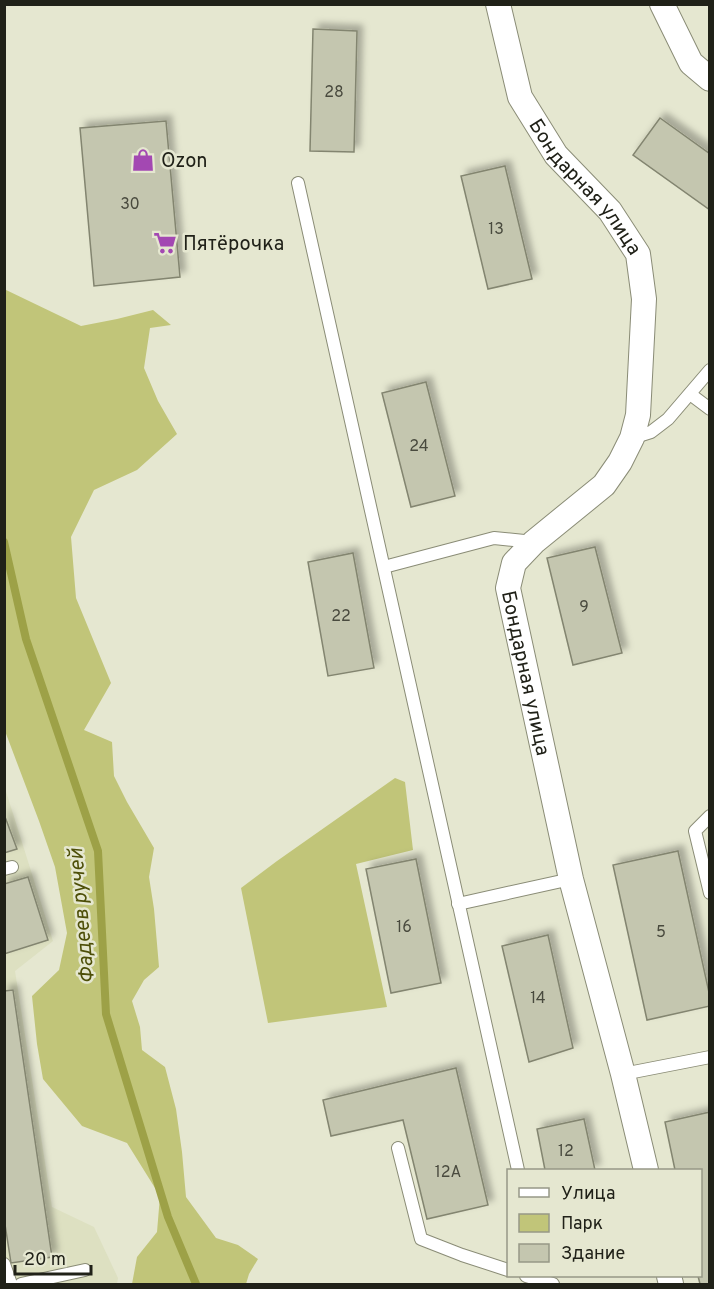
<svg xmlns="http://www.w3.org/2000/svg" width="714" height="1289" font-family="Overpass,sans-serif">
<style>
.built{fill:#dde0c1}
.green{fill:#c1c579}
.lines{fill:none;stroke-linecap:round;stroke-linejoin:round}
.stream{stroke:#9da147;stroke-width:8}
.building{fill:#c4c6af;stroke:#838570;stroke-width:1.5;filter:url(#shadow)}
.service-casing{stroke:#8a8c76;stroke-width:14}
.minor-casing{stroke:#8a8c76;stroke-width:26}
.service{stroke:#fff;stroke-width:12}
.minor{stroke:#fff;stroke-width:24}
.labels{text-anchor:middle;stroke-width:5;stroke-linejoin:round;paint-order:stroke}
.number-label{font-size:16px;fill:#494a3e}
.poi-label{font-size:20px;fill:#202118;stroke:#e5e7d0;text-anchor:start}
.street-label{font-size:20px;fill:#202118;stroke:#e5e7d0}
.water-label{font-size:21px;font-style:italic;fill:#4d4f08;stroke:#e5e7d0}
</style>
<defs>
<filter id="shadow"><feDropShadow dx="5.5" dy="-5.5" stdDeviation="3" flood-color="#0004"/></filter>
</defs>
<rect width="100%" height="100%" fill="#e5e7d0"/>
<path class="built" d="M4 785 53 941 15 971 52 1207 94 1227 118 1278 117 1284H5Z"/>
<g class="green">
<path d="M4 289 81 326 117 319 153 310 171 325 150 328 144 368 158 401 177 434 137 470 94 490 71 537 76 598 111 683 84 730 112 742 114 776 127 802 154 848 149 877 154 909 159 967 144 980 132 1001 140 1027 142 1050 165 1067 176 1109 182 1152 186 1197 216 1238 238 1245 258 1259 249 1274 246 1284H132L137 1257 157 1232 160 1196 127 1143 82 1126 43 1079 37 1044 32 996 59 970 67 933 55 867 39 821 5 731Z"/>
<path d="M395 778 405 782 413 850 356 864 387 1007 268 1023 241 888 277 861Z"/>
</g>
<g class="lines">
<path class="stream" d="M4 542 26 639 98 851 106 1014 168 1217 196 1284"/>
</g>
<g class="building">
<path d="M313 29 357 31 354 152 310 151Z"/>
<path d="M660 118 710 154V210L633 155Z"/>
<path d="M166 121 180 277 94 286 80 128Z"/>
<path d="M505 166 532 279 488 289 461 176Z"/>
<path d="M426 382 455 496 411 507 382 393Z"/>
<path d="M595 547 622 653 573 665 547 558Z"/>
<path d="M353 553 374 668 328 676 308 562Z"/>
<path d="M4 814 17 849 4 853Z"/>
<path d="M678 851 710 997V1006L647 1020 613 865Z"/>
<path d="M416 859 441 983 391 993 366 869Z"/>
<path d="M28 877 48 940 4 954V884Z"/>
<path d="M548 935 573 1048 529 1062 502 946Z"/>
<path d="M13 990 52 1257 11 1263 4 1218V991Z"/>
<path d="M456 1068 488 1205 427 1219 403 1120 331 1136 323 1100Z"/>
<path d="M710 1112V1284H700L698 1276H700V1170H675L665 1122Z"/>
<path d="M584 1119 595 1170H545L537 1129Z"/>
</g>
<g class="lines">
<g class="service-casing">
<g id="service">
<path d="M298 183 518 1170"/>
<path d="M690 394 710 409"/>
<path d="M632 438 651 432 668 419 710 370"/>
<path d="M384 567 494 538 534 542"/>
<path d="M710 816 695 831 710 893"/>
<path d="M4 869 12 867"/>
<path d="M458 904 571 879"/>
<path d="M623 1074 710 1057"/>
<path d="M398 1148 421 1239 462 1255 508 1270"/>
<path d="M4 1264 11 1284"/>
<path d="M526 1276 553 1284"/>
<path d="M21 1284 85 1270"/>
</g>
</g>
<g class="minor-casing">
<g id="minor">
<path id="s1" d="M498 4 520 97 556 155 610 211 638 254 644 299 638 415 632 438 620 462 604 485 534 542 514 563 508 588 571 879 623 1074 646 1170"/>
<path d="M662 4 691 63 710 79"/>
<path d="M669 1276 671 1284"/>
</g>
</g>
<use href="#service" class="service"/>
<use href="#minor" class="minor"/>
</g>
<defs>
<g id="shop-bare" transform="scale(1.8)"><path d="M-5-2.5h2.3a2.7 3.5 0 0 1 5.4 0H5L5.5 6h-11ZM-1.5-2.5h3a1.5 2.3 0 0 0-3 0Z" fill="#a348b2" stroke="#e5e7d0" stroke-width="2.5" paint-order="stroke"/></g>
<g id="supermarket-bare" transform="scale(1.8)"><path d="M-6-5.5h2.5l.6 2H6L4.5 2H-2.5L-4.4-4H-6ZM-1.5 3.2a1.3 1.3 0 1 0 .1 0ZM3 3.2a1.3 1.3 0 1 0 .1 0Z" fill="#a348b2" stroke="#e5e7d0" stroke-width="2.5" paint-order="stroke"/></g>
</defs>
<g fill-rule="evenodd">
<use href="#shop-bare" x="143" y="160"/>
<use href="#supermarket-bare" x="165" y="243"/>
</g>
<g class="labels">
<g class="number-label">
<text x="334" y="97">28</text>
<text x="130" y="209">30</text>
<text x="496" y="234">13</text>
<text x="419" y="451">24</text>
<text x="584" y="612">9</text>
<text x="341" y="621">22</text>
<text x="404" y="932">16</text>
<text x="661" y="937">5</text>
<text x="538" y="1003">14</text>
<text x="566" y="1156">12</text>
<text x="448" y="1177">12А</text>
</g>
<g class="poi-label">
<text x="161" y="167">Ozon</text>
<text x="183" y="250">Пятёрочка</text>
</g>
<g class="street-label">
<text dy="7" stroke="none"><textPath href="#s1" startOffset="207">Бондарная улица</textPath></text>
<text dy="7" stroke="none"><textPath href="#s1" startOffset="765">Бондарная улица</textPath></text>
</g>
<g class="water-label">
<text transform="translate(81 916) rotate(-95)" y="7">Фадеев ручей</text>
</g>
</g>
<rect width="714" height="1289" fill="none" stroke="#202118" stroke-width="12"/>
<rect x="507" y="1169" width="195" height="108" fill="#e5e7d0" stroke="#969886" stroke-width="1.5"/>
<rect x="519" y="1188" width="30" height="9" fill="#ffffff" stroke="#969886" stroke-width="1.5"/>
<text x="561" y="1199" font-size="18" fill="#202118">Улица</text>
<rect x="519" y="1214" width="30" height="18" fill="#c1c579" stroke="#969886" stroke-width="1.5"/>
<text x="561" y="1229" font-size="18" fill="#202118">Парк</text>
<rect x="519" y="1244" width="30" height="18" fill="#c4c6af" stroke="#969886" stroke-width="1.5"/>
<text x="561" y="1259" font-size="18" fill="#202118">Здание</text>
<path d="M15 1265v9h76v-9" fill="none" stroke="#202118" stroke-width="3"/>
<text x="24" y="1265" font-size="18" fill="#202118" stroke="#e5e7d0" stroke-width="4.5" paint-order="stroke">20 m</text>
</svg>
